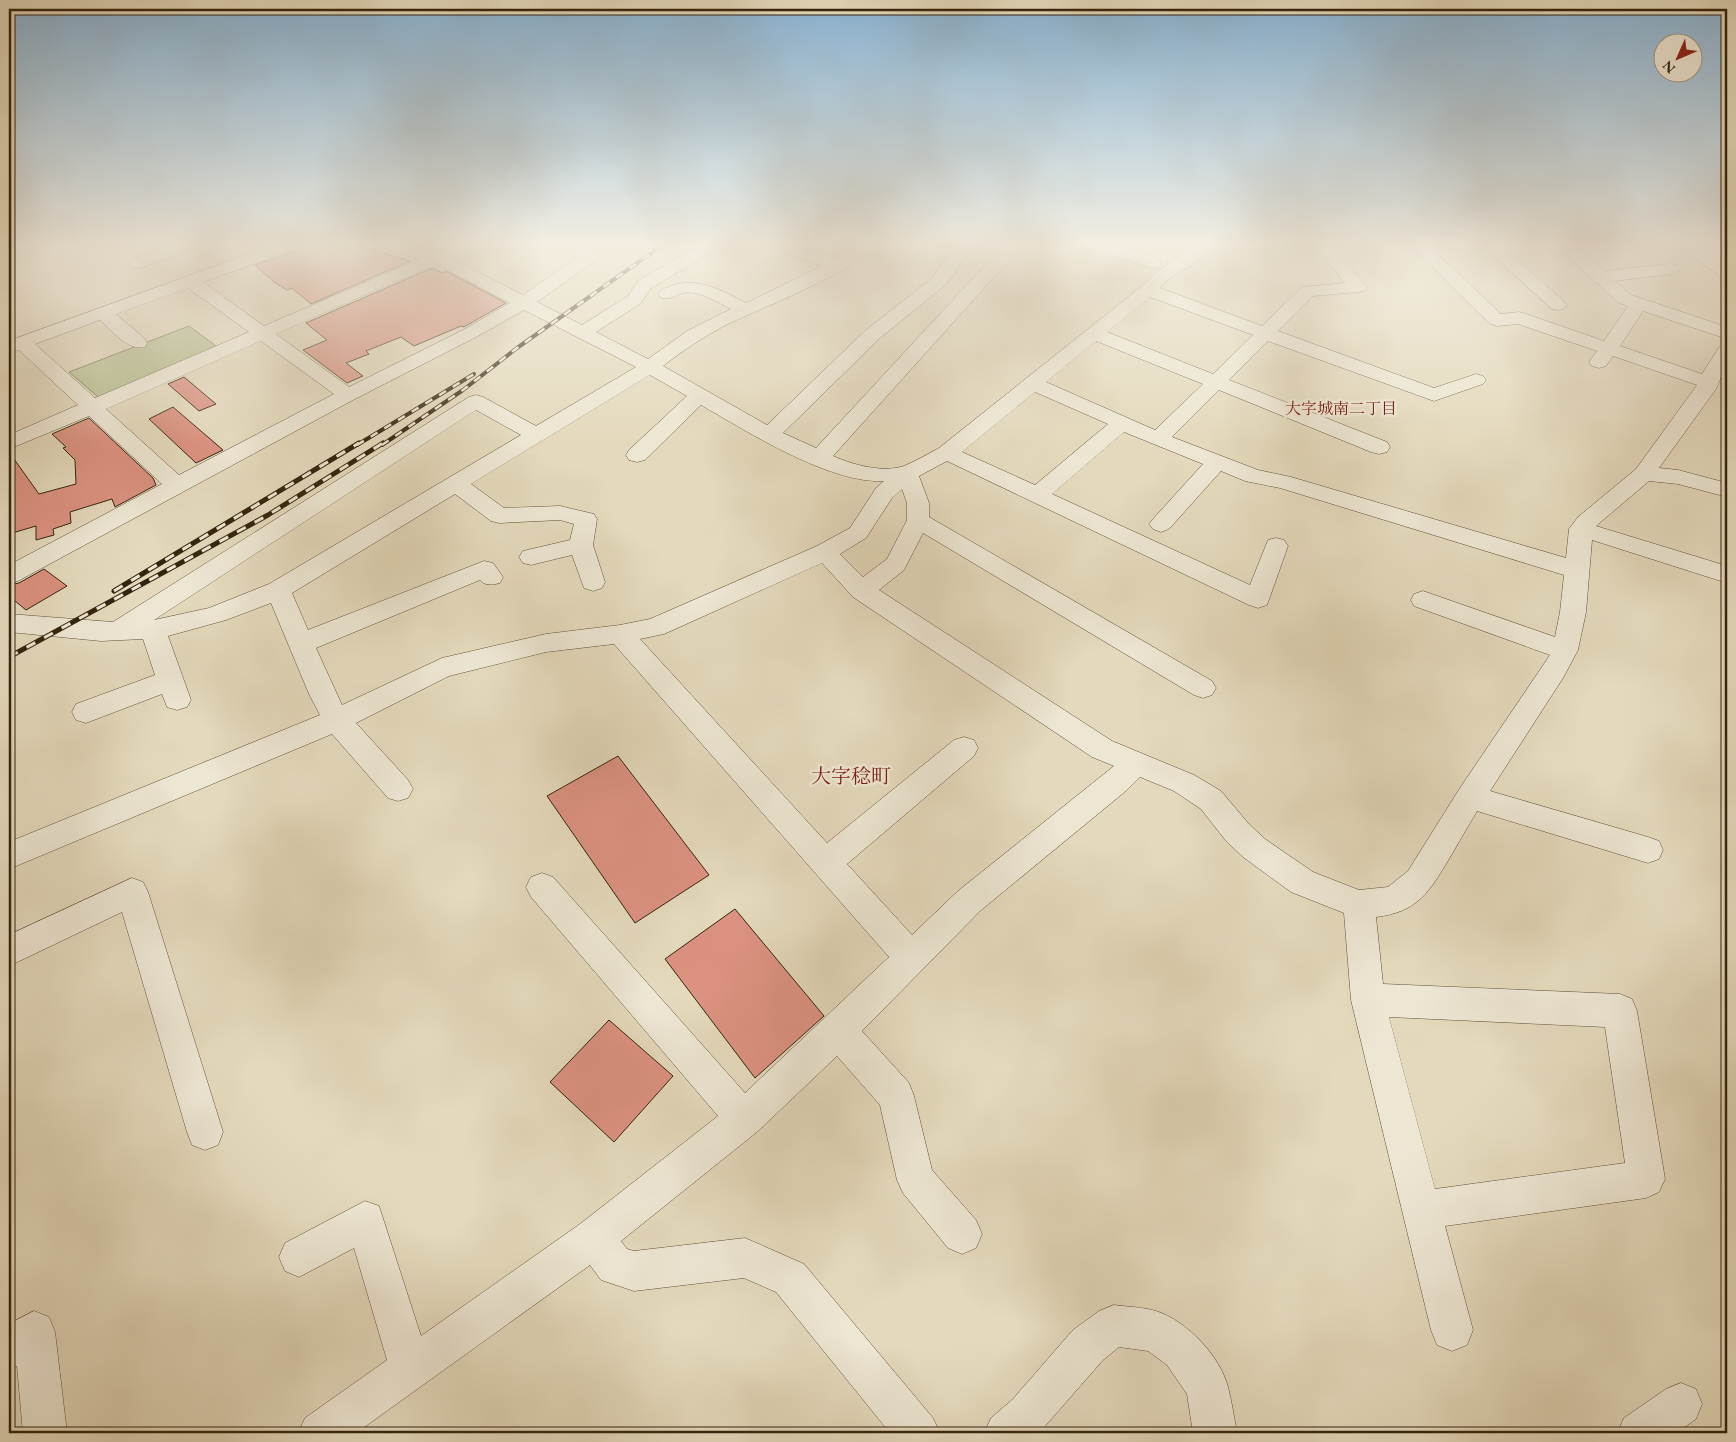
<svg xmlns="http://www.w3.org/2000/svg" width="1736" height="1442" font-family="'EB Garamond','Noto Serif JP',serif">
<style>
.green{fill:#b6bf8f;stroke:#76724e}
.building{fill:#dc9281;stroke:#35250e}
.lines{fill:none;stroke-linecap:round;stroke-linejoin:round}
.minor-casing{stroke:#61523a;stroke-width:1}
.minor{fill:#ede6d3;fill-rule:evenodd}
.rail-far1-casing{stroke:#35250e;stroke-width:4}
.rail-casing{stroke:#35250e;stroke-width:5}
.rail-far1{stroke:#ede6d3;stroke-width:2.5;stroke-dasharray:8;stroke-linecap:butt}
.rail{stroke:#ede6d3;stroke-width:3;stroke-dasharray:10;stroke-linecap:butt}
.labels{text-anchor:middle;stroke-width:5;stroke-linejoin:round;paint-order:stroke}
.far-neighbourhood-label{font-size:16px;fill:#7a1f14;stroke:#ede6d3}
.quarter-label{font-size:20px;fill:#7a1f14;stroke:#ede6d3}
</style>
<rect width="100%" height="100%" fill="#e4d9bc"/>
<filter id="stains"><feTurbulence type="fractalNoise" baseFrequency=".004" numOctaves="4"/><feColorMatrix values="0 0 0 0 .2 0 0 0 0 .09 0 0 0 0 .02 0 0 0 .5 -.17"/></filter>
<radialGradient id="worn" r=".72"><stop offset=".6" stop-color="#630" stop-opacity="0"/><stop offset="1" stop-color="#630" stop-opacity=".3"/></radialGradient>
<path class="green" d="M189 326 220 349 108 395 98 397 69 372Z"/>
<g class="building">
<path d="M311 242H344L410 261 311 304 292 288 287 290 274 282 255 265 305 248Z"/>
<path d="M432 268 443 273 446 271 506 303 464 327 461 326 414 346 401 337 366 351 369 354 346 363 363 376 347 383 303 350 327 340 306 323Z"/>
<path d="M184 377 216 404 199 411 168 384Z"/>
<path d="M173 407 223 450 196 463 149 419Z"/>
<path d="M89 418 153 478 156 485 115 507 112 499 70 512 71 523 53 529 54 535 36 540V526L9 534V452L39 494 76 484 75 460 63 448 66 447 52 434Z"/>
<path d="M44 569 67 586 26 610 9 596V585L19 583Z"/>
<path d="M618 756 709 875 635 923 547 796Z"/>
<path d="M735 909 824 1016 755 1078 665 959Z"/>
<path d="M609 1020 673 1076 614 1142 550 1082Z"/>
</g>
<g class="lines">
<g class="minor-casing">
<g id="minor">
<path d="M179 242H204L202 246 143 267 137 268 131 267 128 263 131 259Z"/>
<path d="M282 242H306L304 246 203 282 264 326 420 259 376 246 374 242H401L435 252 458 242H481L479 246 450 258 523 295 578 257 560 242C575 242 588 243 598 257L595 261 537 302 582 325 628 296 638 281 703 242H723L721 246 650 289 640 304 596 332 648 359 687 331 731 309C718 303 700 290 684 293 675 295 671 300 661 298L658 294C661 289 666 288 671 286 697 276 723 291 746 303L822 266 764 246 762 242H787L835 259 856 242H875C852 275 762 307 724 326 702 338 682 351 663 366L767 425 866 330 931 279C938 271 951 247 958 243 963 241 972 242 978 242L967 253 953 276 943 287 880 338 783 433 816 448 1000 249 1009 242H1028L1012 257 833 456C853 465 883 473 904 466 916 461 928 454 939 448L1142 286C1156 272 1182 251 1201 244 1218 238 1270 242 1290 242L1288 246 1282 247 1210 253 1169 279 1160 288 1262 326 1302 287 1345 283 1311 242H1328L1367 287 1364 291 1358 292 1313 296 1278 331 1434 388 1476 374 1483 376 1486 380 1483 384 1434 401 1268 341 1229 380 1387 442 1390 447 1387 452 1379 454 1371 452 1219 390 1172 437 1258 470 1291 477 1566 558 1569 529 1578 517 1636 469 1697 385 1613 356 1606 366 1599 368 1592 366 1589 362 1597 351 1518 324 1497 326 1490 324 1407 242H1425L1501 314 1519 312 1526 314 1604 341 1628 306 1619 303 1552 242H1570L1604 271 1671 264 1677 265 1680 269 1677 273 1671 274 1615 281 1631 295 1727 327V339L1643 311 1620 346 1702 374 1720 346 1727 344V363L1716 389 1659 468 1678 470 1727 483V497L1678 484 1649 481 1596 526 1727 566V583L1592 540 1586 612 1578 650 1563 678 1490 791 1648 837 1659 841 1663 850 1659 859 1648 863 1477 811C1468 827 1458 843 1449 859 1429 892 1418 912 1376 917L1383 984 1620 994 1632 999 1637 1011 1665 1179 1659 1192 1646 1198 1445 1226 1473 1330 1467 1345 1452 1351 1437 1345 1431 1330 1351 1000 1344 913 1291 892 1243 857 1226 841 1201 809 1174 791 1140 777 1127 790 980 911 862 1031 909 1083 914 1096 932 1170 976 1220 982 1234 976 1248 962 1254 948 1248 903 1193 897 1180 880 1105 837 1056 757 1132 621 1241 627 1249 634 1251 745 1238 804 1264 933 1418 940 1433H890L776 1292 744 1278 634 1291 601 1280 590 1265 356 1433H298L305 1418 387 1360 354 1248 299 1277 285 1271 279 1257 285 1243 365 1201 379 1206 421 1336 580 1224 718 1116 531 897 526 887 531 877 542 873 553 877 745 1093 889 957 614 644 546 652 449 676 356 723 408 780 413 789 408 798 398 801 388 798 332 734 9 869V842L320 715 309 694 271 603 226 620 168 636 191 700 187 707 177 710 167 707 162 694 86 723 76 720 72 712 76 704 155 675 143 639 101 641 9 632V614L113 622 469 397 476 395 483 397 536 426 636 367 524 310 478 336 353 400 18 581 9 583V565L162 484 89 416 9 449V435L78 405 19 350 9 353V341ZM436 264 510 303 465 329 349 387 276 334ZM188 288 249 332 95 398 35 344 100 320C112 331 128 351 145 347L147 343 145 339 116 314ZM1150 297 1253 335 1213 374 1107 332ZM261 341 334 394 179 475 106 409ZM1096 341 1203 384 1155 430 1046 382ZM650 375 687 396 629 450 626 455 629 460 637 462 645 460 701 405C748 432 830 484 884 481L876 488 850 528 817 546 650 619 620 625 546 634 442 658 342 705 316 648 480 580C485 586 492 585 500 583L503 577 493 563 484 561 308 630 292 593 455 494 491 521 499 523 560 520 574 524 570 540 523 551 519 557 523 563 531 565 572 555 584 588 593 591 602 588 605 582 593 545 597 519 594 514 560 506 504 508 471 484ZM1035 392 1108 424 1035 485 962 452ZM476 410 521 435 269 584 209 608 154 620ZM1124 432 1203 464 1153 519 1149 524 1153 529 1161 532 1169 529 1221 471 1245 481 1280 488 1564 575 1560 612 1555 637 1423 591 1414 594 1411 600 1414 606 1550 655 1460 788 1408 871 1388 887 1359 890 1313 872 1265 839 1248 823 1221 791 1194 775 1112 741 879 590 904 570 923 533 1194 695 1203 698 1212 695 1216 688 1212 681 929 517V503L919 476 947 461 1249 605 1258 608 1267 605 1288 546 1284 540 1276 538 1268 540 1250 585 1052 494ZM902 489 907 503V520L887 559 863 577 840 554 866 538 892 498ZM822 563 853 597 1092 757 1114 766 958 891 912 935 847 864 974 756 978 748 974 740 964 737 954 740 827 843 640 639 664 634ZM1389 1017 1605 1027 1625 1163 1435 1189Z"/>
<path d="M913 242H929L926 248H914Z"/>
<path d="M1478 242H1496L1564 301 1567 305 1564 309 1558 310 1552 309Z"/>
<path d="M1674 242H1693L1727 265V278L1721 277Z"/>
<path d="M1108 243 1158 259 1161 263 1158 267 1152 268 1102 252 1100 248 1102 244Z"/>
<path d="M132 878 143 882 148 892 223 1132 218 1145 205 1150 192 1145 187 1132 122 912 9 966V935Z"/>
<path d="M1114 1305C1128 1307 1143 1307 1156 1311 1187 1321 1220 1356 1228 1387 1232 1402 1234 1418 1237 1433H1193L1187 1394 1167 1365 1148 1351 1119 1347 1103 1360 1039 1433H984L991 1418 1013 1399 1073 1330 1099 1311Z"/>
<path d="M34 1311 49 1317 55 1332 67 1433H23L17 1366 9 1369V1324Z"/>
<path d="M1681 1383 1696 1389 1702 1404 1696 1419 1676 1433H1617L1624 1418 1666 1389Z"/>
</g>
</g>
<use href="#minor" class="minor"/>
<g class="rail-far1-casing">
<g id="rail-far1">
<path d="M357 445 474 374"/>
<path d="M382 445 463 390 517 348 667 242"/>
</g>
</g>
<g class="rail-casing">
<g id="rail">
<path d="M114 591 359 443"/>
<path d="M9 657 268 515 383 443"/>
</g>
</g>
<use href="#rail-far1" class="rail-far1"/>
<use href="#rail" class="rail"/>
</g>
<linearGradient id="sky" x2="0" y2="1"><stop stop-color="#89b5d7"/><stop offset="0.55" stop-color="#f3eee1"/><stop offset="1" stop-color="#f3eee1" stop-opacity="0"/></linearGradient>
<rect width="1736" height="444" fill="url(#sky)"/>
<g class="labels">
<g class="far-neighbourhood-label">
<text x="1341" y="414">大字城南二丁目</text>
</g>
<g class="quarter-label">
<text x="851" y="783">大字稔町</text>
</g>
</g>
<rect width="1736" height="1442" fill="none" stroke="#e4d9bc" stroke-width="30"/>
<rect x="10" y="10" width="1716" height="1422" fill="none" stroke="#35250e" stroke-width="2.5"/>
<rect x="15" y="15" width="1706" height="1412" fill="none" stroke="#35250e"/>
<g transform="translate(1678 58) rotate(225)"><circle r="24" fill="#ede6d3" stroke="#a39984"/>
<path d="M0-4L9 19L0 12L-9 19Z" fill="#8f2418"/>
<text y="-8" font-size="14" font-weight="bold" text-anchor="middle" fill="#35250e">N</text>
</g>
<rect width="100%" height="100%" filter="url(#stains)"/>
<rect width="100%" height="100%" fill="url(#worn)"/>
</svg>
